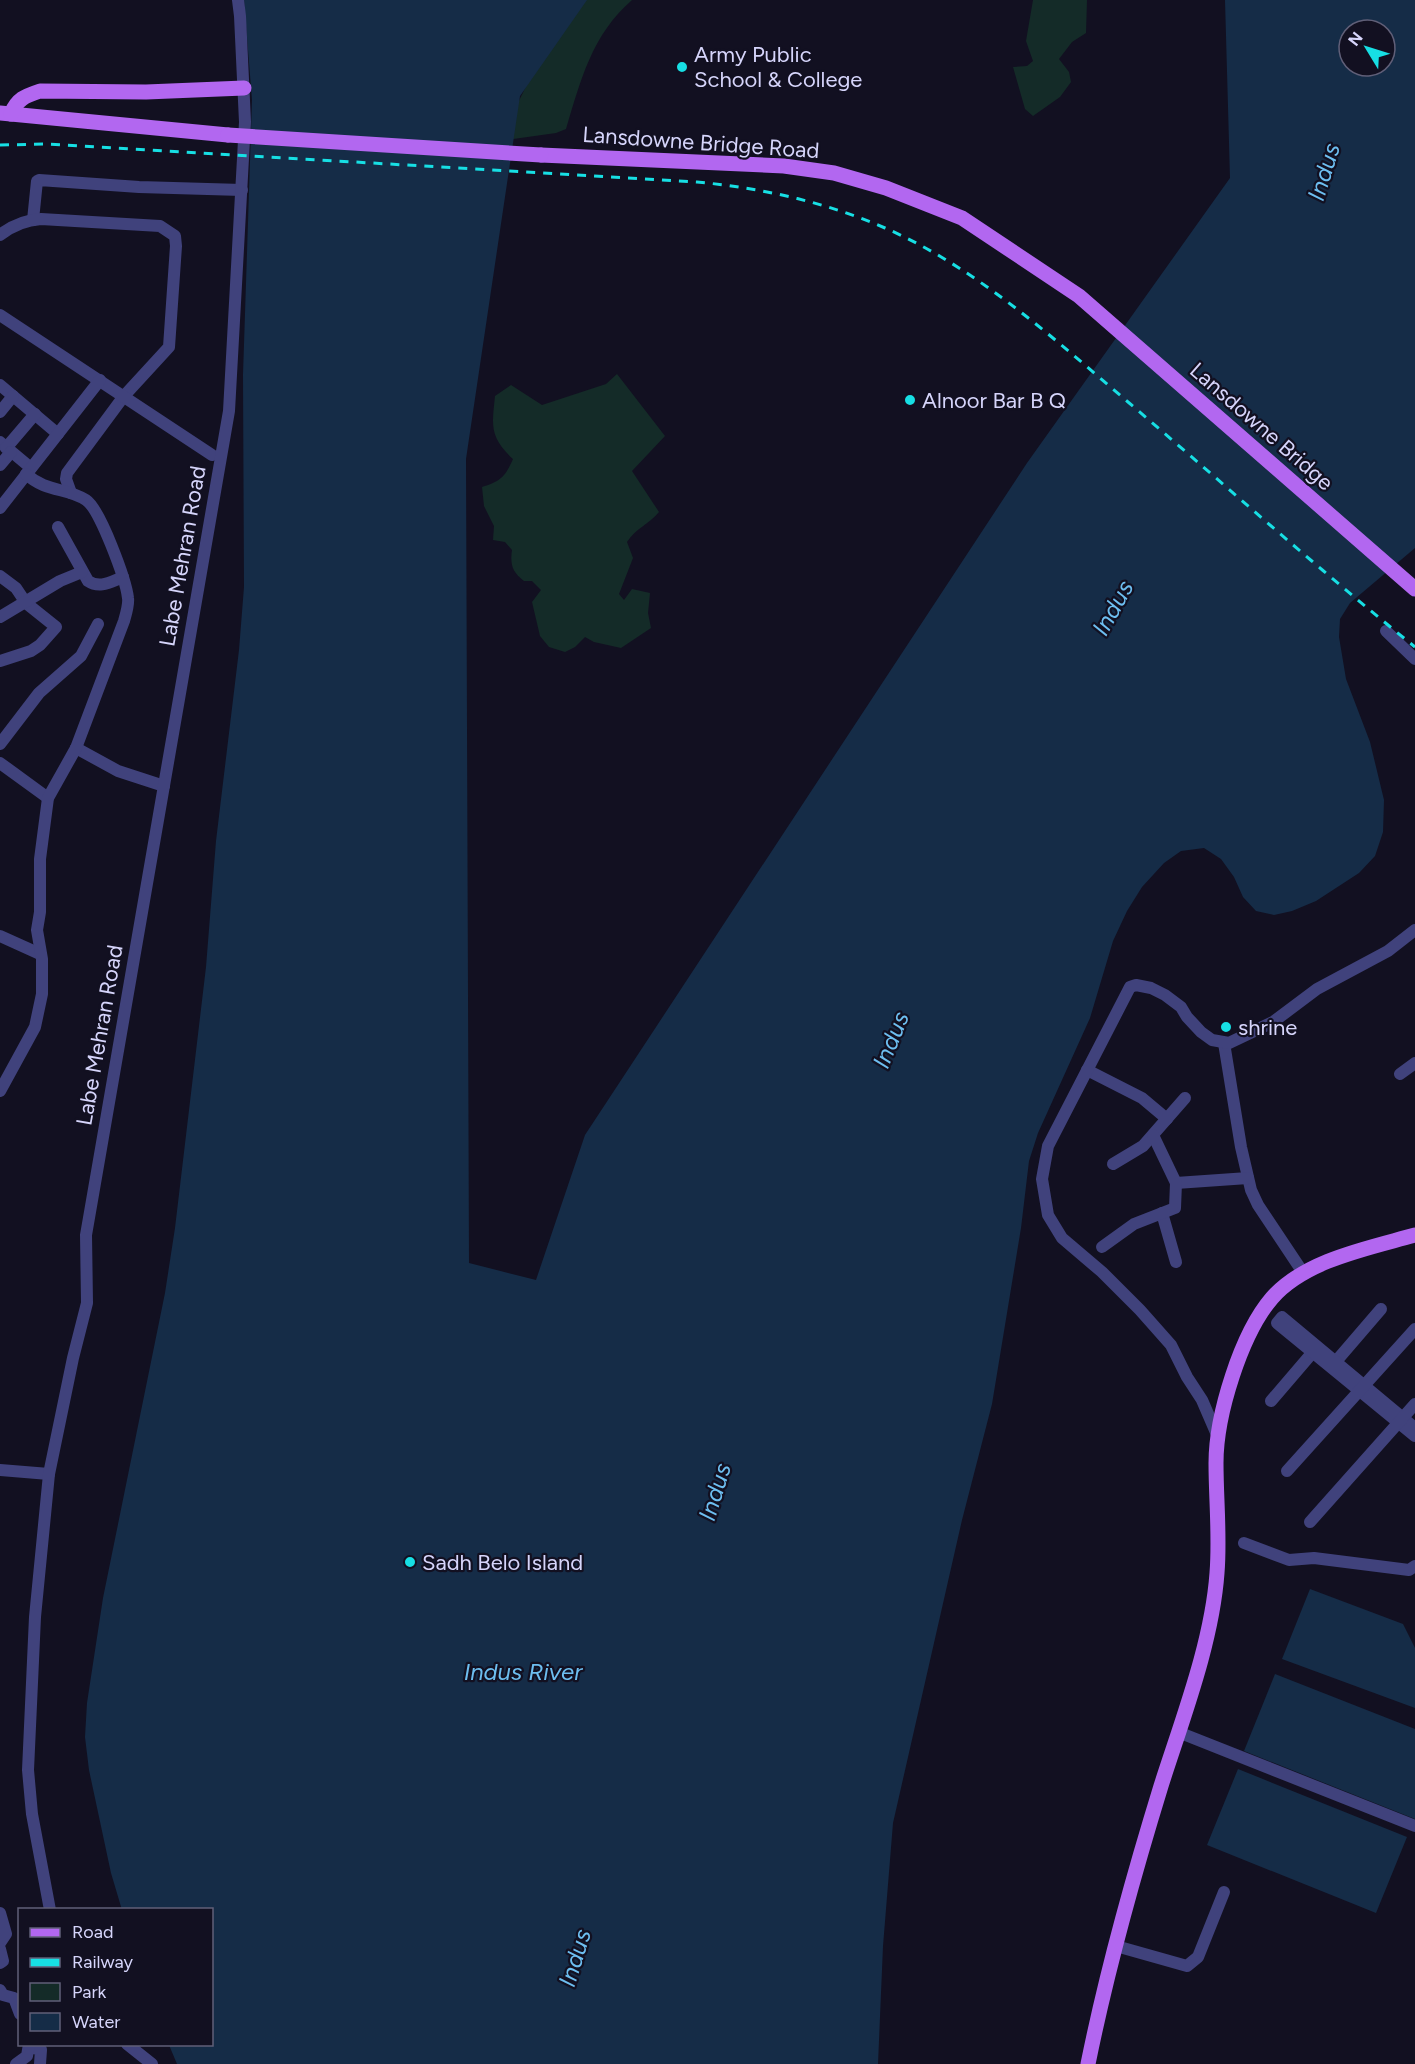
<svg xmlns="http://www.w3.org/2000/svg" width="1415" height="2064" font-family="Figtree,sans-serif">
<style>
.green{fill:#142b28}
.water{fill:#152c47;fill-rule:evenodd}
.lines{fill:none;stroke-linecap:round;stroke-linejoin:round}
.minor{stroke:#40427c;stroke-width:12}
.major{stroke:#b267f0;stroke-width:15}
.rail{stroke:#17dfe4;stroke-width:3;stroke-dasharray:9 8;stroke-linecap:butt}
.major-bridge{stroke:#b267f0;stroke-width:15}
.poi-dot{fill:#17dfe4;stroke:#121021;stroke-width:2}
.labels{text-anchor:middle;stroke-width:4.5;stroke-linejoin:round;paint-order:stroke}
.poi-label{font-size:22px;fill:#d6d5fb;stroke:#121021;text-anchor:start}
.street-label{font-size:22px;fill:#d6d5fb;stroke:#121021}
.water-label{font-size:24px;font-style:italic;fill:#6dbef0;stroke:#121021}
</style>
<rect width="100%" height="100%" fill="#121021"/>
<g class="green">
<path d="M569 0H632C592 35 581 79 566 129L556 133 499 141Z"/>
<path d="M1033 0H1087L1086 33 1072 42 1059 59 1069 72 1071 82 1060 97 1033 116 1025 109 1013 67 1027 66 1033 61 1026 41Z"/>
<path d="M617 374 665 436 632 471 659 512C648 525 636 528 627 542L633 558 619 594 624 600 632 589 650 593 648 613 651 628 621 648 594 642 585 637 575 647 565 652 549 647 540 636 532 602 541 590 532 581H524C512 572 510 564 512 550L505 542 493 540 494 526 484 506 482 487C501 481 505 477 513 459 489 437 492 425 495 396L511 385 542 405 606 384Z"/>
</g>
<g class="water">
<path d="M244 0H587L520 96 466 459 469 1263 536 1280 585 1135 1027 463 1230 178 1225 0H1415V548L1350 603 1340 619 1339 637 1346 679 1370 742 1384 800 1383 832 1375 856 1359 873 1316 901 1292 911 1274 915 1256 911 1243 897 1234 877 1221 859 1204 848 1181 851 1164 863 1142 887 1127 911 1113 941 1090 1018 1038 1133 1029 1161 1021 1228 992 1404 962 1520 893 1823 883 1946 878 2064H177L169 2045 212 2044V1910H122L111 1873 89 1770 85 1737 87 1703 103 1598 165 1293 175 1228 206 967 216 841 239 650 244 587 243 375 252 100ZM1349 30H1385V66H1349Z"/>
<path d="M1310 1589 1403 1624 1415 1648V1708L1282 1659Z"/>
<path d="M1275 1674 1415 1729V1819L1244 1751Z"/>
<path d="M1238 1769 1407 1837 1376 1913 1207 1845Z"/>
</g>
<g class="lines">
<g class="minor">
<path d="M33 220 37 181 39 180 139 187 242 190"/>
<path d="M0 235C13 225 25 220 41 219L160 226 175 236 176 246 169 347 124 396 67 473 66 479 71 493"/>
<path d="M0 315 212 455"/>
<path d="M0 385 58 434"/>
<path d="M0 412 13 396"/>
<path d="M0 442 31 468"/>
<path d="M6 448 35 414"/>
<path d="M0 465 11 452"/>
<path d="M0 508 100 380"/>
<path d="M58 527 88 581C100 589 110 582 123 577"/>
<path d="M0 576 16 588 26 603 56 627 40 645 31 651 0 661"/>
<path d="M0 617 60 581 82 572"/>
<path d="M1386 631 1415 659"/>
<path d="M0 744 39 693 81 656 98 624"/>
<path d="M76 748 118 771 164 786"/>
<path d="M0 763 48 798"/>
<path d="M0 936 40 954"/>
<path d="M1224 1043 1241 1147 1251 1190 1258 1205 1304 1274"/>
<path d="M1087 1070 1142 1098 1167 1119"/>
<path d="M1400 1074 1415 1063"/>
<path d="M0 1091 35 1027 42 994V959L37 930 40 912V859L48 798 76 748 124 621C126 614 129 605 128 598 126 580 100 509 86 500 66 487 47 493 26 474"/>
<path d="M1113 1164 1143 1146 1185 1098"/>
<path d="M1176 1183 1248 1178"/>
<path d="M1162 1213 1176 1262"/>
<path d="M1102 1247 1134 1224 1175 1208 1176 1183 1153 1135"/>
<path d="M1332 1366 1381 1309"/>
<path d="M1271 1401 1313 1352"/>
<path d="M1415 1428 1282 1317 1277 1323 1415 1436"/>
<path d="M1218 1437 1202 1400 1187 1377 1171 1345 1140 1310 1102 1272 1062 1238 1048 1215 1042 1179 1048 1146 1130 987 1136 985 1151 988 1165 995 1181 1007 1187 1017 1201 1032 1212 1040 1229 1043 1273 1022 1317 989 1388 951 1415 930"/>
<path d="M0 1470 49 1474"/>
<path d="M1287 1471 1415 1329"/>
<path d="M1310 1522 1415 1404"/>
<path d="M1244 1543 1289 1560 1314 1558 1409 1570 1415 1566"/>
<path d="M1178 1732 1415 1826"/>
<path d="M50 1910 32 1814 28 1770 35 1617 49 1474 73 1358 87 1303 86 1235 229 411 245 122 240 16 238 0"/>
<path d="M0 1913 6 1934 0 1943"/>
<path d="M1116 1946 1187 1966 1198 1957 1224 1892"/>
<path d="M0 1949 3 1961 0 1963"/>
<path d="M0 1990 3 1995 14 1998 20 2014"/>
<path d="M127 2044 152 2064"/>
<path d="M29 2047 41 2050 40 2064"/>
<path d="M16 2064 27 2056 29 2044"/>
</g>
<g class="major">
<path d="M0 113 228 135"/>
<path d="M11 114C17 99 25 96 40 91L146 92 244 88"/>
<path d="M541 155 784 166 834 173 886 188 962 218 1079 296 1415 589"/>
<path d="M1088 2064C1107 1970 1133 1877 1161 1786 1182 1720 1212 1643 1217 1573 1220 1536 1216 1500 1216 1463 1216 1415 1241 1334 1272 1298 1305 1260 1369 1248 1415 1235"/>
</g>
<path class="rail" d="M0 145 46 144 697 182C762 188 825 202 885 228 977 268 1053 338 1128 402 1224 484 1317 568 1415 647"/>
<path class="major-bridge" d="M228 135 541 155"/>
</g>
<g class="poi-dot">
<circle cx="682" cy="67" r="6"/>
<circle cx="910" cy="400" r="6"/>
<circle cx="1226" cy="1027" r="6"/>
<circle cx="410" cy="1562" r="6"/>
</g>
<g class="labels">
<g class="poi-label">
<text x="694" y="62">Army Public<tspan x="694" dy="25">School &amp; College</tspan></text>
<text x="922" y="408">Alnoor Bar B Q</text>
<text x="1238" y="1035">shrine</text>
<text x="422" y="1570">Sadh Belo Island</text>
</g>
<g class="street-label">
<text transform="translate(701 142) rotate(4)" y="8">Lansdowne Bridge Road</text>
<text transform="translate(1262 426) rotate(41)" y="8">Lansdowne Bridge</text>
<text transform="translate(182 556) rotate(-80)" y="8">Labe Mehran Road</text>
<text transform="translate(99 1035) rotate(-80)" y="8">Labe Mehran Road</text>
</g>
<g class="water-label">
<text transform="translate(1324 172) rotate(-73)" y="8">Indus</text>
<text transform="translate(1113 608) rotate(-61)" y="8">Indus</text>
<text transform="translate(891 1040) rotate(-68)" y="8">Indus</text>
<text transform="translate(715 1492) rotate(-73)" y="8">Indus</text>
<text x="523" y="1680">Indus River</text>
<text transform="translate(575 1958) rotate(-73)" y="8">Indus</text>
</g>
</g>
<rect x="18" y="1908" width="195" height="138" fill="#121021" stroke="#605f78" stroke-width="1.5"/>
<rect x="30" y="1928" width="30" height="9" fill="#b267f0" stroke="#605f78" stroke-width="1.5"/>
<text x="72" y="1938" font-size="18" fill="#d6d5fb">Road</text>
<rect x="30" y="1958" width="30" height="9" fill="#17dfe4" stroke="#605f78" stroke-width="1.5"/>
<text x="72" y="1968" font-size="18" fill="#d6d5fb">Railway</text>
<rect x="30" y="1983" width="30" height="18" fill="#142b28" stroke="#605f78" stroke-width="1.5"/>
<text x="72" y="1998" font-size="18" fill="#d6d5fb">Park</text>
<rect x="30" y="2013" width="30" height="18" fill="#152c47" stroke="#605f78" stroke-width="1.5"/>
<text x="72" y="2028" font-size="18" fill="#d6d5fb">Water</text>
<g transform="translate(1367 48) rotate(308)"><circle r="28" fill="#121021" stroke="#605f78" stroke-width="1.5"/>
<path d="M0-4.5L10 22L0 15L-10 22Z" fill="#17dfe4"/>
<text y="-9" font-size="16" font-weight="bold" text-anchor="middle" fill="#d6d5fb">N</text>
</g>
</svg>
